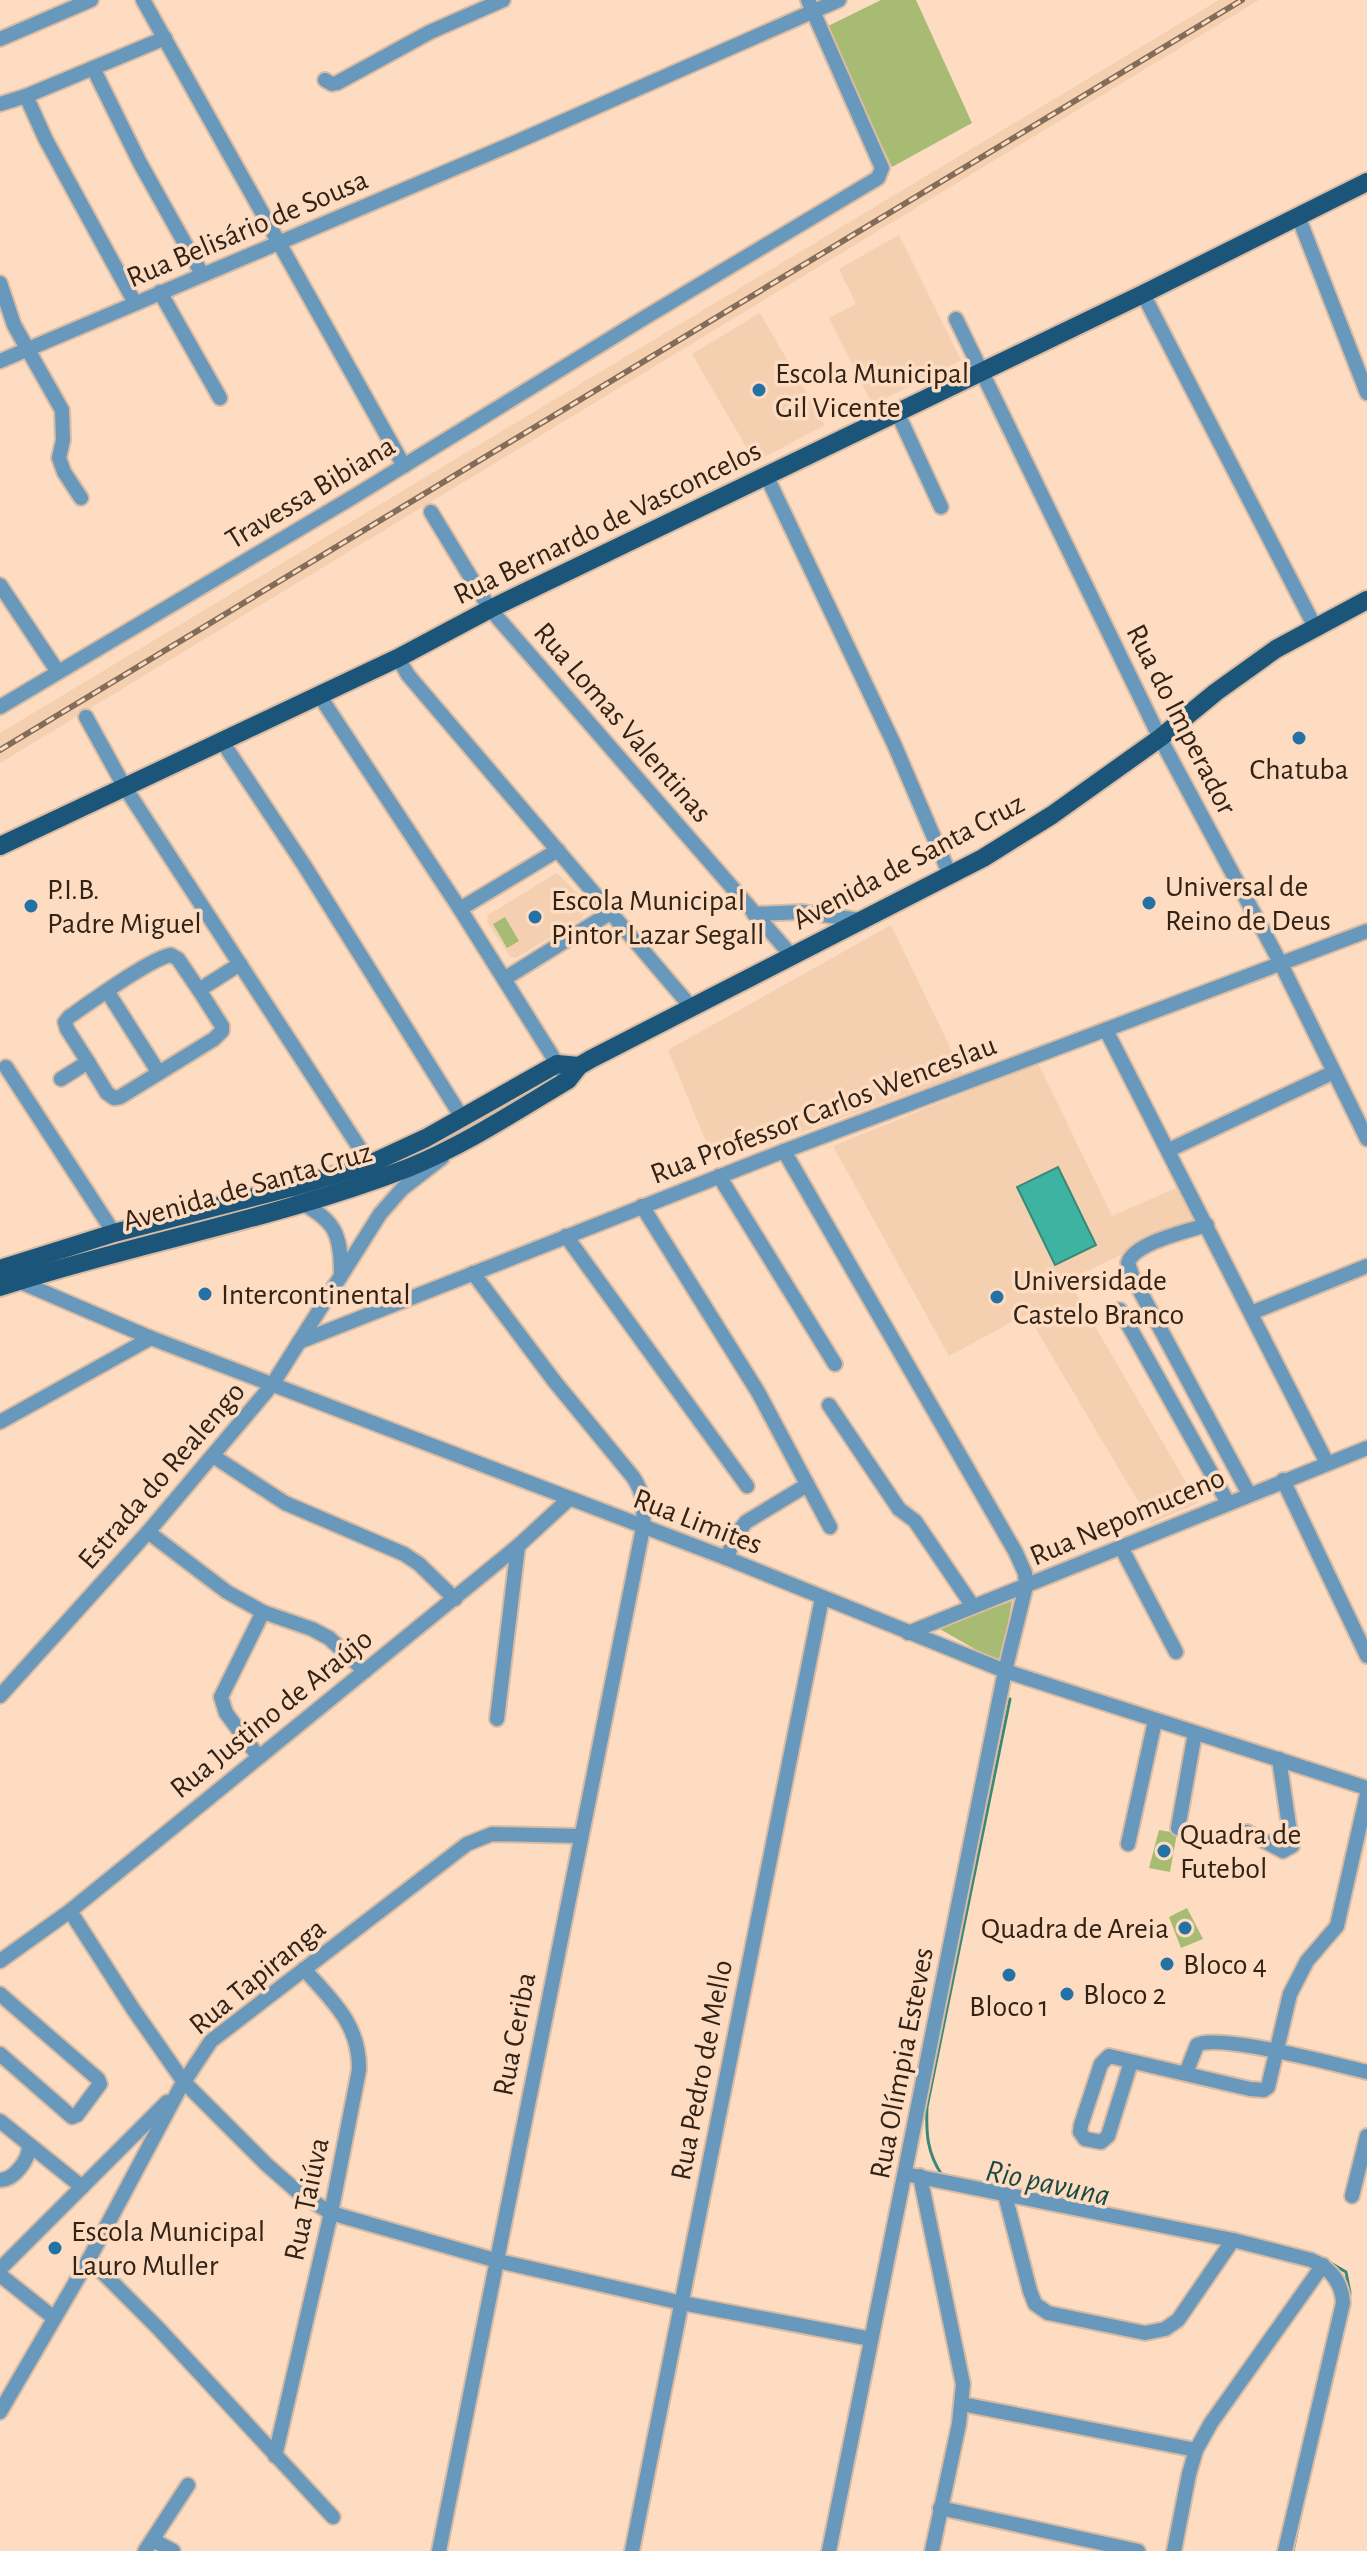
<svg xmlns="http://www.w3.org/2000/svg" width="1367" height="2551" font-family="'Alegreya Sans',sans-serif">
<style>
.built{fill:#f4cfb0}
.green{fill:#a7bb73}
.water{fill:#3eb3a2;stroke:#3a8878;stroke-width:2}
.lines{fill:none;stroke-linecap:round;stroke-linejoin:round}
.stream{stroke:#3a8878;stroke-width:3}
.minor-casing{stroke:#d8bba2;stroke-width:18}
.major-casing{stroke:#d8bba2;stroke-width:22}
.minor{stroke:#6898bc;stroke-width:14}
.major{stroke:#1c557a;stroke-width:18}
.rail-casing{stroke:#836d5a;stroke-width:6}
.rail{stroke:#fddcc1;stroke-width:3;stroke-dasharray:9;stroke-linecap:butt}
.poi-dot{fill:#2472a4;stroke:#fddcc1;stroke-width:3}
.labels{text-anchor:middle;stroke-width:7;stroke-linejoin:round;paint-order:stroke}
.street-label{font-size:30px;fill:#322316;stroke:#fddcc1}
.poi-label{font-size:30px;fill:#322316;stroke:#fddcc1;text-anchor:start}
.water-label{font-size:32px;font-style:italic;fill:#184a42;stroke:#fddcc1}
</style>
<rect width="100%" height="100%" fill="#fddcc1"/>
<g class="built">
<path d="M1219 0H1259L0 763V733Z"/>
<path d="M899 235 961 360 873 405 829 318 856 304 839 269Z"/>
<path d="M760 313 825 425 755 462 692 354Z"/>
<path d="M557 873 586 902V911L581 919 516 958 510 957 487 922 488 915Z"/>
<path d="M891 925 963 1074 715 1163 668 1050Z"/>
<path d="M1038 1063 1112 1216 1178 1187 1195 1220 1068 1280 1198 1503 1151 1523 1027 1314 949 1356 833 1146Z"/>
</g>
<g class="green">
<path d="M881 0H916L972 123 892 167 826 27Z"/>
<path d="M505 917 519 941 507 948 493 924Z"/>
<path d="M1012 1601 1001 1664 938 1628Z"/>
<path d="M1159 1830 1177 1833 1170 1872 1149 1868Z"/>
<path d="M1187 1908 1203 1939 1181 1948 1169 1917Z"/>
</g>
<path class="water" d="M1058 1167 1096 1245 1055 1265 1017 1187Z"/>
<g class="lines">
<g class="stream">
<path d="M942 2175C927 2153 926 2133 927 2107L1010 1699"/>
<path d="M1329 2262 1346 2272 1350 2293 1349 2300"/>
<path d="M1293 2551 1304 2499"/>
</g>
<g class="minor-casing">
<g id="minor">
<path d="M143 0 404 466"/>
<path d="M0 39 91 0"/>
<path d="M93 68 140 163 202 274"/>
<path d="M325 80 332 84 337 83 430 32 503 0"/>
<path d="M26 96 46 140 135 303"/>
<path d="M0 104 26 96 165 38"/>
<path d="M1298 216 1367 393"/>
<path d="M0 283 14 325 62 410 63 440 59 458 64 472 81 498"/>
<path d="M160 292 220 398"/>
<path d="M1143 294 1315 627"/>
<path d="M956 319 1160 738 1281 964 1367 1139"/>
<path d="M0 361 514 143 839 0"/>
<path d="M897 412 941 507"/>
<path d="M766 475 894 744 950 875"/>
<path d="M431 512 490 609 791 955"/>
<path d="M0 585 58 672"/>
<path d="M398 658 408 675 692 1008"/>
<path d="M319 695 460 909 561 1070"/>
<path d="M0 707 353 497 644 318 878 178 882 168 808 0"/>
<path d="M86 717 124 786 370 1164"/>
<path d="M221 740 304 865 461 1116"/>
<path d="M460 909 558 850"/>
<path d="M754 914 802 912 860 920"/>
<path d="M504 979 610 913"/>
<path d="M107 991 159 1073"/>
<path d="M1106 1030 1327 1463"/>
<path d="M88 1062 67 1029 65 1022 69 1017C89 1003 151 958 171 955L178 959 199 990"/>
<path d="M6 1067 114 1233"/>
<path d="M61 1079 88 1062 107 1093 114 1098 120 1097 214 1039 222 1031V1026L199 990 240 964"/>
<path d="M1169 1150 1334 1072"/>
<path d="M784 1151 1015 1551 1025 1573 1026 1586 1005 1671 829 2551"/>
<path d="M719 1176 835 1364"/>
<path d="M298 1201C334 1220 341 1232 341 1273"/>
<path d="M642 1206 758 1392 830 1527"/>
<path d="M1207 1225C1187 1231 1134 1243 1128 1263L1133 1278 1249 1494"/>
<path d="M566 1236 747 1486"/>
<path d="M18 1281 151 1338 726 1558 1005 1671 1367 1788"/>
<path d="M1120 1310 1228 1503"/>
<path d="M1251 1313 1367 1266"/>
<path d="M299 1342 784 1151 1367 931"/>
<path d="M829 1405 899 1509 915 1521 972 1605"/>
<path d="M0 1422 151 1338"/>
<path d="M213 1456 285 1503 404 1554 419 1564 455 1599"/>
<path d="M1283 1480 1367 1656"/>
<path d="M148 1532 227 1592 263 1612 312 1629 329 1638 365 1671"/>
<path d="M1121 1547 1176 1652"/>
<path d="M726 1558 739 1531 746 1522 807 1485"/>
<path d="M908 1633 1367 1448"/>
<path d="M0 1696 148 1532 272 1385 380 1214 402 1189 442 1158"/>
<path d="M497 1719 518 1546"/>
<path d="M258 1756 226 1713 221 1697 263 1612"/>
<path d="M1178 1828 1195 1733"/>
<path d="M1247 1832 1283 1851 1292 1846 1279 1759"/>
<path d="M1128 1844 1155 1721"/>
<path d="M70 1911 133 2009 184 2082 267 2165 299 2193 331 2213 498 2261 682 2303 871 2339"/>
<path d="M0 1961 70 1911 155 1842 518 1546 569 1499"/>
<path d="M0 1994 98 2079 100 2084 77 2115 72 2117 0 2054"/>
<path d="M1131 2062 1108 2136 1101 2142 1085 2139 1080 2132 1081 2125 1101 2064 1109 2056 1250 2089 1264 2090 1268 2087 1290 1994 1307 1961 1337 1926 1367 1794"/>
<path d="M1186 2073 1197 2045C1218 2033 1338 2065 1367 2072"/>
<path d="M0 2121 82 2187"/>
<path d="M905 2174 1233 2240 1311 2260C1330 2268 1342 2282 1343 2303L1285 2551"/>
<path d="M920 2176 963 2384 959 2424 932 2551"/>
<path d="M0 2180C14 2180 29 2160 29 2146"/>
<path d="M1005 2195 1030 2291 1035 2304 1048 2313 1145 2333 1165 2329 1178 2320 1233 2240"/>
<path d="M1352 2196 1367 2136"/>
<path d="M89 2259 158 2328 333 2517"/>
<path d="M0 2269 167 2102"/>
<path d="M0 2275 54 2318"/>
<path d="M962 2404 1196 2450"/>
<path d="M0 2412 89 2259 180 2088 211 2041 467 1844 492 1834 579 1836"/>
<path d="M275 2456 331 2213 359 2070C360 2024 332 2001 304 1969"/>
<path d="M940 2508 1138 2551"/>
<path d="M153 2540 173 2551"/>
<path d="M145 2551 188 2485"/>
<path d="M439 2551C508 2210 572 1868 643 1528 644 1507 645 1495 633 1477L555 1382 473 1273"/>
<path d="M632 2551 822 1598"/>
<path d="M1174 2551 1189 2474 1196 2450 1211 2423 1323 2265"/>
</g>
</g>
<g class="major-casing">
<g id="major">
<path d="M0 846 398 658 490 609 1143 294 1367 182"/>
<path d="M0 1269 114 1233 308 1183 370 1164 426 1138 557 1064 579 1066"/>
<path d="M0 1287C135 1243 276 1219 408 1168 465 1145 516 1111 568 1080L579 1066 591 1059 983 858 1052 815 1160 738 1216 692 1276 649 1367 600"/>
</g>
</g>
<use href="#minor" class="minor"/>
<use href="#major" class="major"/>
<g class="rail-casing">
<path id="rail" d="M0 750 1242 0"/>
</g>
<use href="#rail" class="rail"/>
</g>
<g class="poi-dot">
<circle cx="759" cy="390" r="8"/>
<circle cx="1299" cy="738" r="8"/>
<circle cx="1149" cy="903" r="8"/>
<circle cx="31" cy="906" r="8"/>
<circle cx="535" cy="917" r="8"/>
<circle cx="205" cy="1294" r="8"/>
<circle cx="997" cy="1297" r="8"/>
<circle cx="1164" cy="1851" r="8"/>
<circle cx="1185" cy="1928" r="8"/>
<circle cx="1167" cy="1964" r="8"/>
<circle cx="1009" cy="1975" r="8"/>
<circle cx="1067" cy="1994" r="8"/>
<circle cx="55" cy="2248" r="8"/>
</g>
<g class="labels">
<g class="street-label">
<text transform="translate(247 228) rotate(-23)" y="10">Rua Belisário de Sousa</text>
<text transform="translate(310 492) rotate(-31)" y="10">Travessa Bibiana</text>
<text transform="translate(607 522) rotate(-26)" y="10">Rua Bernardo de Vasconcelos</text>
<text transform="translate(1182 719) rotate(63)" y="10">Rua do Imperador</text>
<text transform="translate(623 722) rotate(49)" y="10">Rua Lomas Valentinas</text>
<text transform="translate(908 861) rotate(-28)" y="10">Avenida de Santa Cruz</text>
<text transform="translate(823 1109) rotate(-21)" y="10">Rua Professor Carlos Wenceslau</text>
<text transform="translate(247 1186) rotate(-16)" y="10">Avenida de Santa Cruz</text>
<text transform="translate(161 1475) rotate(-49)" y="10">Estrada do Realengo</text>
<text transform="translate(1127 1516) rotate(-23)" y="10">Rua Nepomuceno</text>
<text transform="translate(698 1521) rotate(21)" y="10">Rua Limites</text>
<text transform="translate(271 1713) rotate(-39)" y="10">Rua Justino de Araújo</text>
<text transform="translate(257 1976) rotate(-39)" y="10">Rua Tapiranga</text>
<text transform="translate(514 2034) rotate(-79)" y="10">Rua Ceriba</text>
<text transform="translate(901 2063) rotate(-79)" y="10">Rua Olímpia Esteves</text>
<text transform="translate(701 2070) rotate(-79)" y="10">Rua Pedro de Mello</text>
<text transform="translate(306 2199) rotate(-78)" y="10">Rua Taiúva</text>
</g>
<g class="poi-label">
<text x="775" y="383">Escola Municipal<tspan x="775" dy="34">Gil Vicente</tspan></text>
<text x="1299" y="779" text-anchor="middle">Chatuba</text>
<text x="1165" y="896">Universal de<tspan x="1165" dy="34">Reino de Deus</tspan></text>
<text x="47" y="899">P.I.B.<tspan x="47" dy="34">Padre Miguel</tspan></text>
<text x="551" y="910">Escola Municipal<tspan x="551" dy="34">Pintor Lazar Segall</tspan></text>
<text x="1013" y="1290">Universidade<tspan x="1013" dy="34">Castelo Branco</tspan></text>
<text x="221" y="1304">Intercontinental</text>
<text x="1180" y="1844">Quadra de<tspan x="1180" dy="34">Futebol</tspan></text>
<text x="1169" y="1938" text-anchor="end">Quadra de Areia</text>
<text x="1183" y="1974">Bloco 4</text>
<text x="1083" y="2004">Bloco 2</text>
<text x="1009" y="2016" text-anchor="middle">Bloco 1</text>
<text x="71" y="2241">Escola Municipal<tspan x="71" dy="34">Lauro Muller</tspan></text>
</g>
<g class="water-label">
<text transform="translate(1048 2182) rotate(12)" y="11">Rio pavuna</text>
</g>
</g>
</svg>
